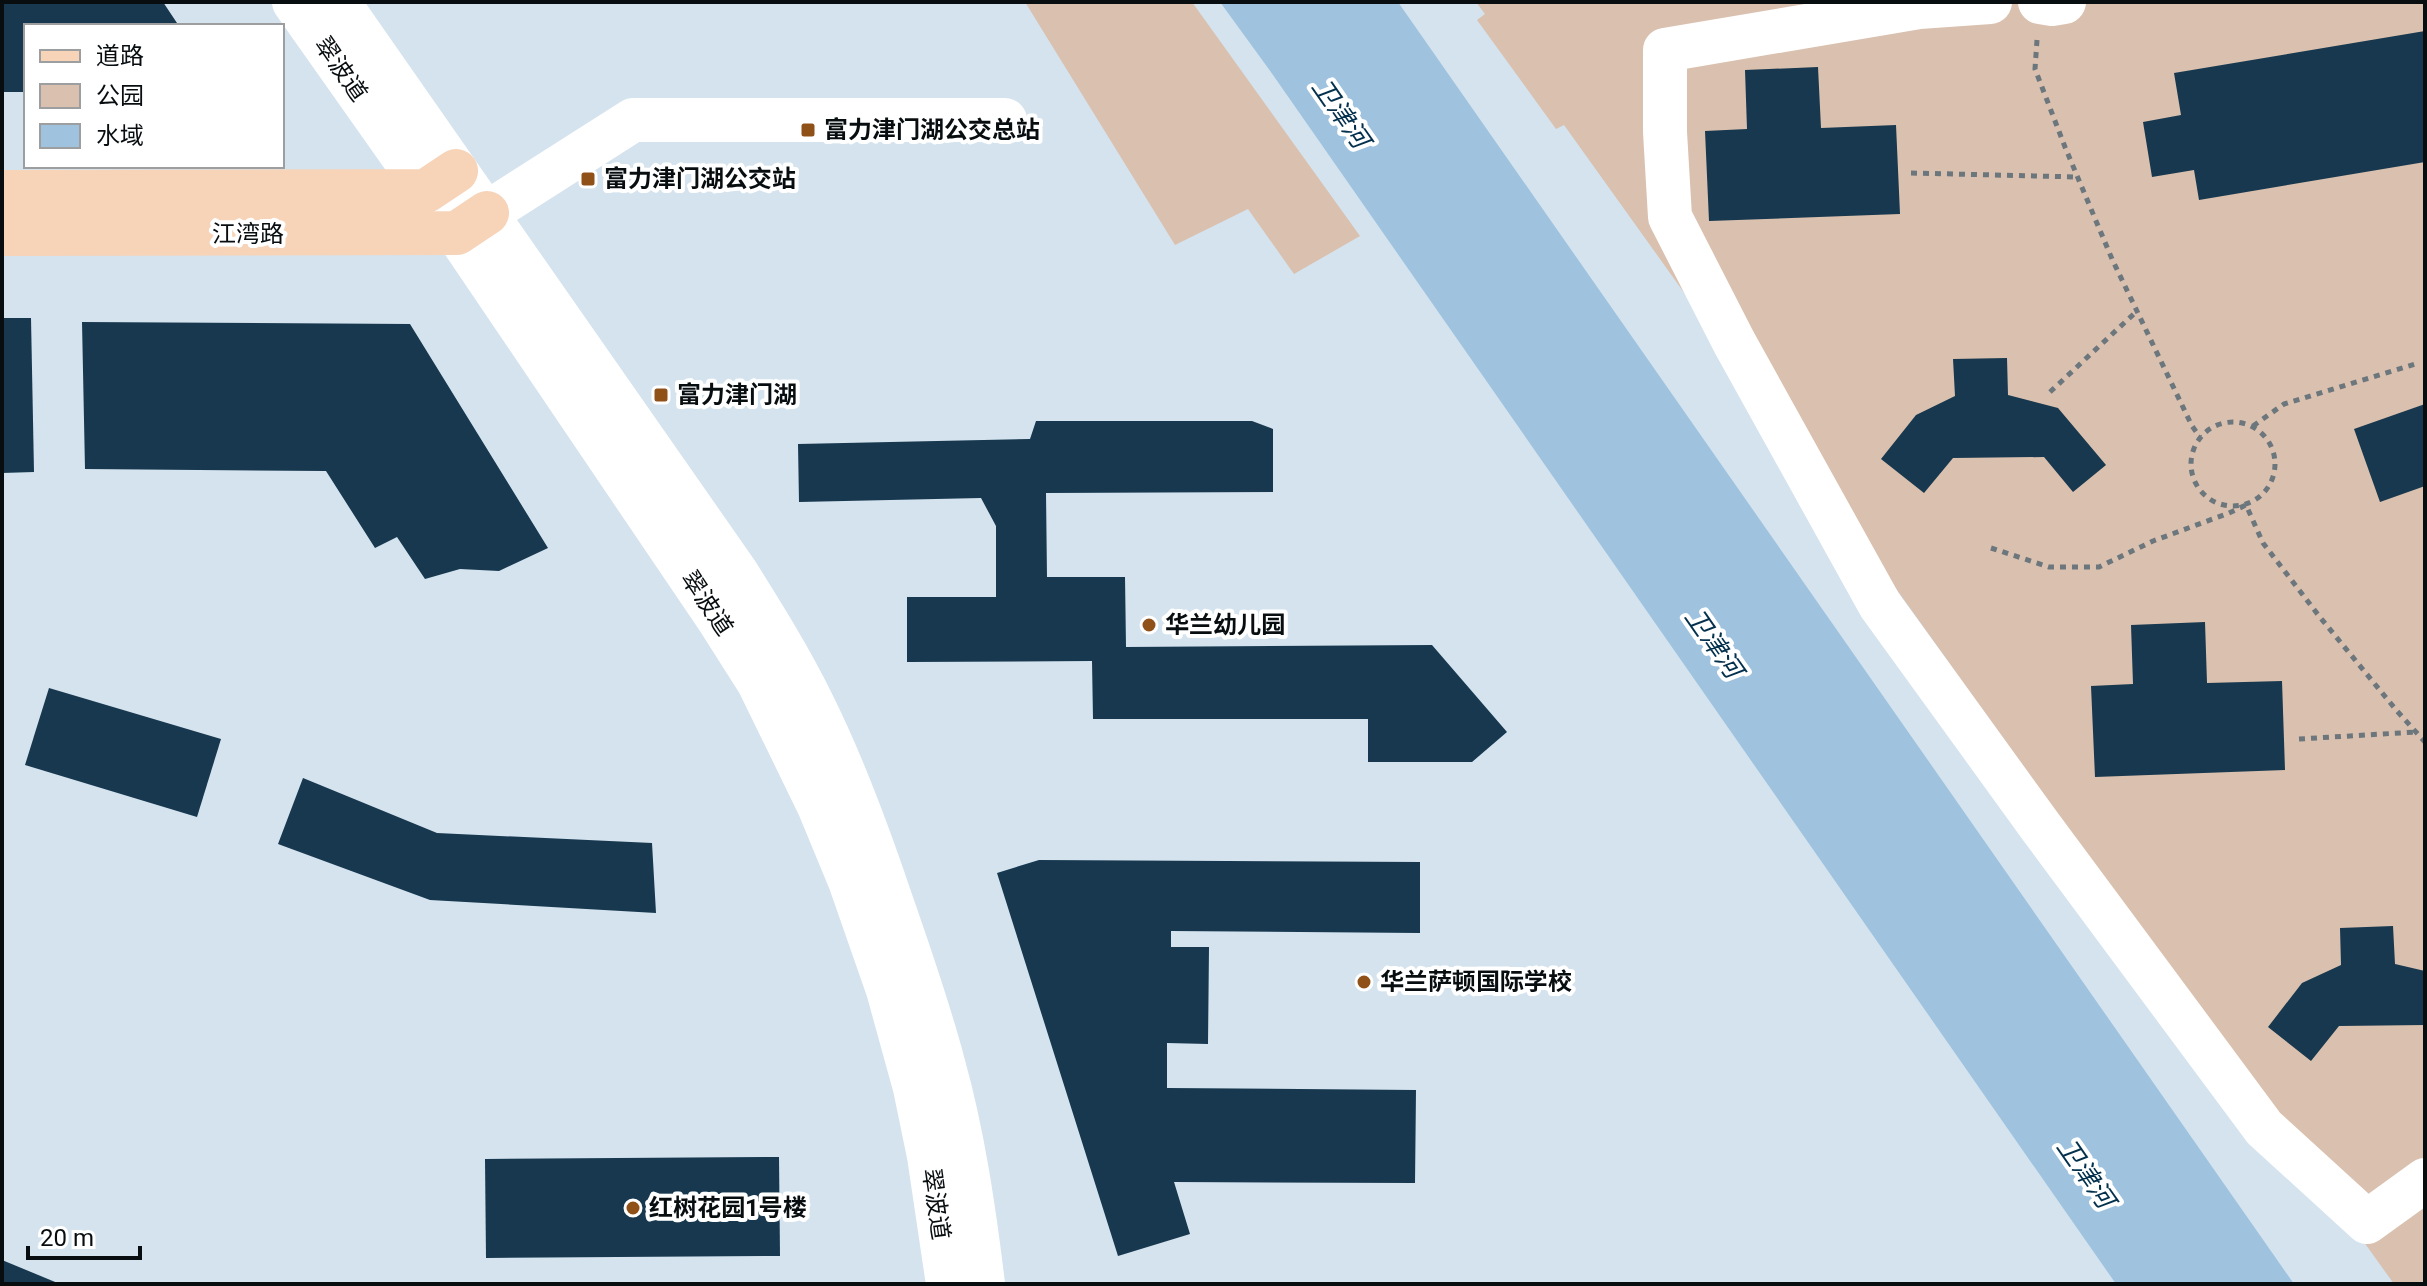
<svg xmlns="http://www.w3.org/2000/svg" width="2427" height="1286" font-family="Roboto,'Noto Sans SC',sans-serif">
<style>
.green{fill:#dac0ae}
.water{fill:#9fc3df}
.building{fill:#17384f}
.lines{fill:none;stroke-linecap:round;stroke-linejoin:round}
.path{stroke:#6c767d;stroke-width:5;stroke-dasharray:6 6;stroke-linecap:butt}
.minor{stroke:#fff;stroke-width:44}
.major{stroke:#f7d3b8;stroke-width:44}
.poi-dot{fill:#905119;stroke:#fff;stroke-width:3}
.labels{text-anchor:middle;stroke-width:8;stroke-linejoin:round;paint-order:stroke}
.street-label{font-size:24px;fill:#080d10;stroke:#fff}
.poi-label{font-size:24px;font-weight:bold;fill:#080d10;stroke:#fff;text-anchor:start}
.water-label{font-size:26px;font-style:italic;fill:#03314d;stroke:#fff}
</style>
<rect width="100%" height="100%" fill="#d4e3ee"/>
<g class="green">
<path d="M1025 2H1192L1360 236 1294 274 1248 209 1175 245Z"/>
<path d="M1476 2H2425V1284H2394L1564 125 1556 129 1477 20 1485 14Z"/>
</g>
<path class="water" d="M1220 2H1398L2294 1284H2116L1273 75Z"/>
<g class="building">
<path d="M2 2H163L179 26H26V92H2Z"/>
<path d="M2425 31V162L2199 200 2194 170 2152 177 2143 122 2181 115 2174 73Z"/>
<path d="M1818 67 1821 128 1896 125 1900 214 1709 221 1705 131 1747 129 1745 70Z"/>
<path d="M2 318H31L34 472 2 473Z"/>
<path d="M82 322 410 324 548 548 499 571 460 569 425 579 397 537 375 548 326 471 85 469Z"/>
<path d="M2007 358 2008 395 2058 408 2106 465 2073 492 2044 457 1953 458 1924 493 1881 459 1916 415 1955 396 1953 359Z"/>
<path d="M2425 404V486L2380 502 2354 429Z"/>
<path d="M1036 421H1252L1273 429V492L1046 493 1047 577H1125L1126 647 1432 645 1507 732 1472 762H1368V719H1093L1092 661 907 662V597H996V526L981 498 799 502 798 444 1030 439Z"/>
<path d="M2205 622 2207 683 2282 681 2285 770 2095 777 2091 686 2133 684 2131 625Z"/>
<path d="M49 688 221 739 197 817 25 765Z"/>
<path d="M303 778 437 833 652 843 656 913 430 900 278 844Z"/>
<path d="M1039 860 1420 862V933L1171 931V947H1209L1208 1044 1167 1043V1088L1416 1090 1415 1183 1174 1182 1190 1234 1118 1256 997 873Z"/>
<path d="M2393 926 2395 964 2425 971V1025L2339 1026 2311 1061 2268 1027 2302 983 2341 965 2340 928Z"/>
<path d="M779 1157 780 1256 486 1258 485 1159Z"/>
<path d="M2 1260 60 1284H2Z"/>
</g>
<g class="lines">
<g class="path">
<path d="M2037 40 2035 69 2065 147 2112 259 2192 426 2200 437"/>
<path d="M1911 173 2078 177"/>
<path d="M2050 392 2137 311"/>
<circle cx="2233" cy="464" r="42"/>
<path d="M2253 426 2284 404 2419 363"/>
<path d="M1991 548 2049 567H2099L2153 541 2229 513 2246 505 2263 543 2319 616 2397 711 2425 742"/>
<path d="M2299 739 2416 732"/>
</g>
<g class="minor">
<path d="M294 2 457 233 719 620 759 683 819 806 850 881 888 990 915 1088 929 1156 948 1284"/>
<path d="M338 2 736 572C763 615 790 658 812 703 843 765 867 830 889 895 908 950 928 1006 943 1063 963 1134 974 1210 983 1284"/>
<path d="M1990 2 1919 7 1665 50V132L1670 217 1734 342 1880 605 2040 826 2264 1128 2367 1222 2425 1180"/>
<path d="M2040 2 2052 4 2064 2"/>
<path d="M460 207 487 213 633 120H1005"/>
</g>
<g class="major">
<path d="M2 192 426 191 456 171"/>
<path d="M2 234 457 233 487 213"/>
</g>
</g>
<g class="poi-dot">
<rect x="800" y="122" width="16" height="16" rx="4"/>
<rect x="580" y="171" width="16" height="16" rx="4"/>
<rect x="653" y="387" width="16" height="16" rx="4"/>
<circle cx="1149" cy="625" r="8"/>
<circle cx="1364" cy="982" r="8"/>
<circle cx="633" cy="1208" r="8"/>
</g>
<g class="labels">
<g class="street-label">
<text transform="translate(341 69) rotate(55)" y="8">翠波道</text>
<text x="248" y="242">江湾路</text>
<text transform="translate(707 603) rotate(56)" y="8">翠波道</text>
<text transform="translate(936 1204) rotate(82)" y="8">翠波道</text>
</g>
<g class="poi-label">
<text x="824" y="138">富力津门湖公交总站</text>
<text x="604" y="187">富力津门湖公交站</text>
<text x="677" y="403">富力津门湖</text>
<text x="1165" y="633">华兰幼儿园</text>
<text x="1380" y="990">华兰萨顿国际学校</text>
<text x="649" y="1216">红树花园1号楼</text>
</g>
<g class="water-label">
<text transform="translate(1341 113) rotate(55)" y="9">卫津河</text>
<text transform="translate(1714 643) rotate(55)" y="9">卫津河</text>
<text transform="translate(2086 1173) rotate(55)" y="9">卫津河</text>
</g>
</g>
<rect width="2427" height="1286" fill="none" stroke="#080d10" stroke-width="8"/>
<rect x="24" y="24" width="260" height="144" fill="#ffffff" stroke="#9c9e9f" stroke-width="2"/>
<rect x="40" y="50" width="40" height="12" fill="#f7d3b8" stroke="#9c9e9f" stroke-width="2"/>
<text x="96" y="64" font-size="24" fill="#080d10">道路</text>
<rect x="40" y="84" width="40" height="24" fill="#dac0ae" stroke="#9c9e9f" stroke-width="2"/>
<text x="96" y="104" font-size="24" fill="#080d10">公园</text>
<rect x="40" y="124" width="40" height="24" fill="#9fc3df" stroke="#9c9e9f" stroke-width="2"/>
<text x="96" y="144" font-size="24" fill="#080d10">水域</text>
<path d="M28 1246v12h112v-12" fill="none" stroke="#080d10" stroke-width="4"/>
<text x="40" y="1246" font-size="24" fill="#080d10" stroke="#ffffff" stroke-width="6" paint-order="stroke">20 m</text>
</svg>
